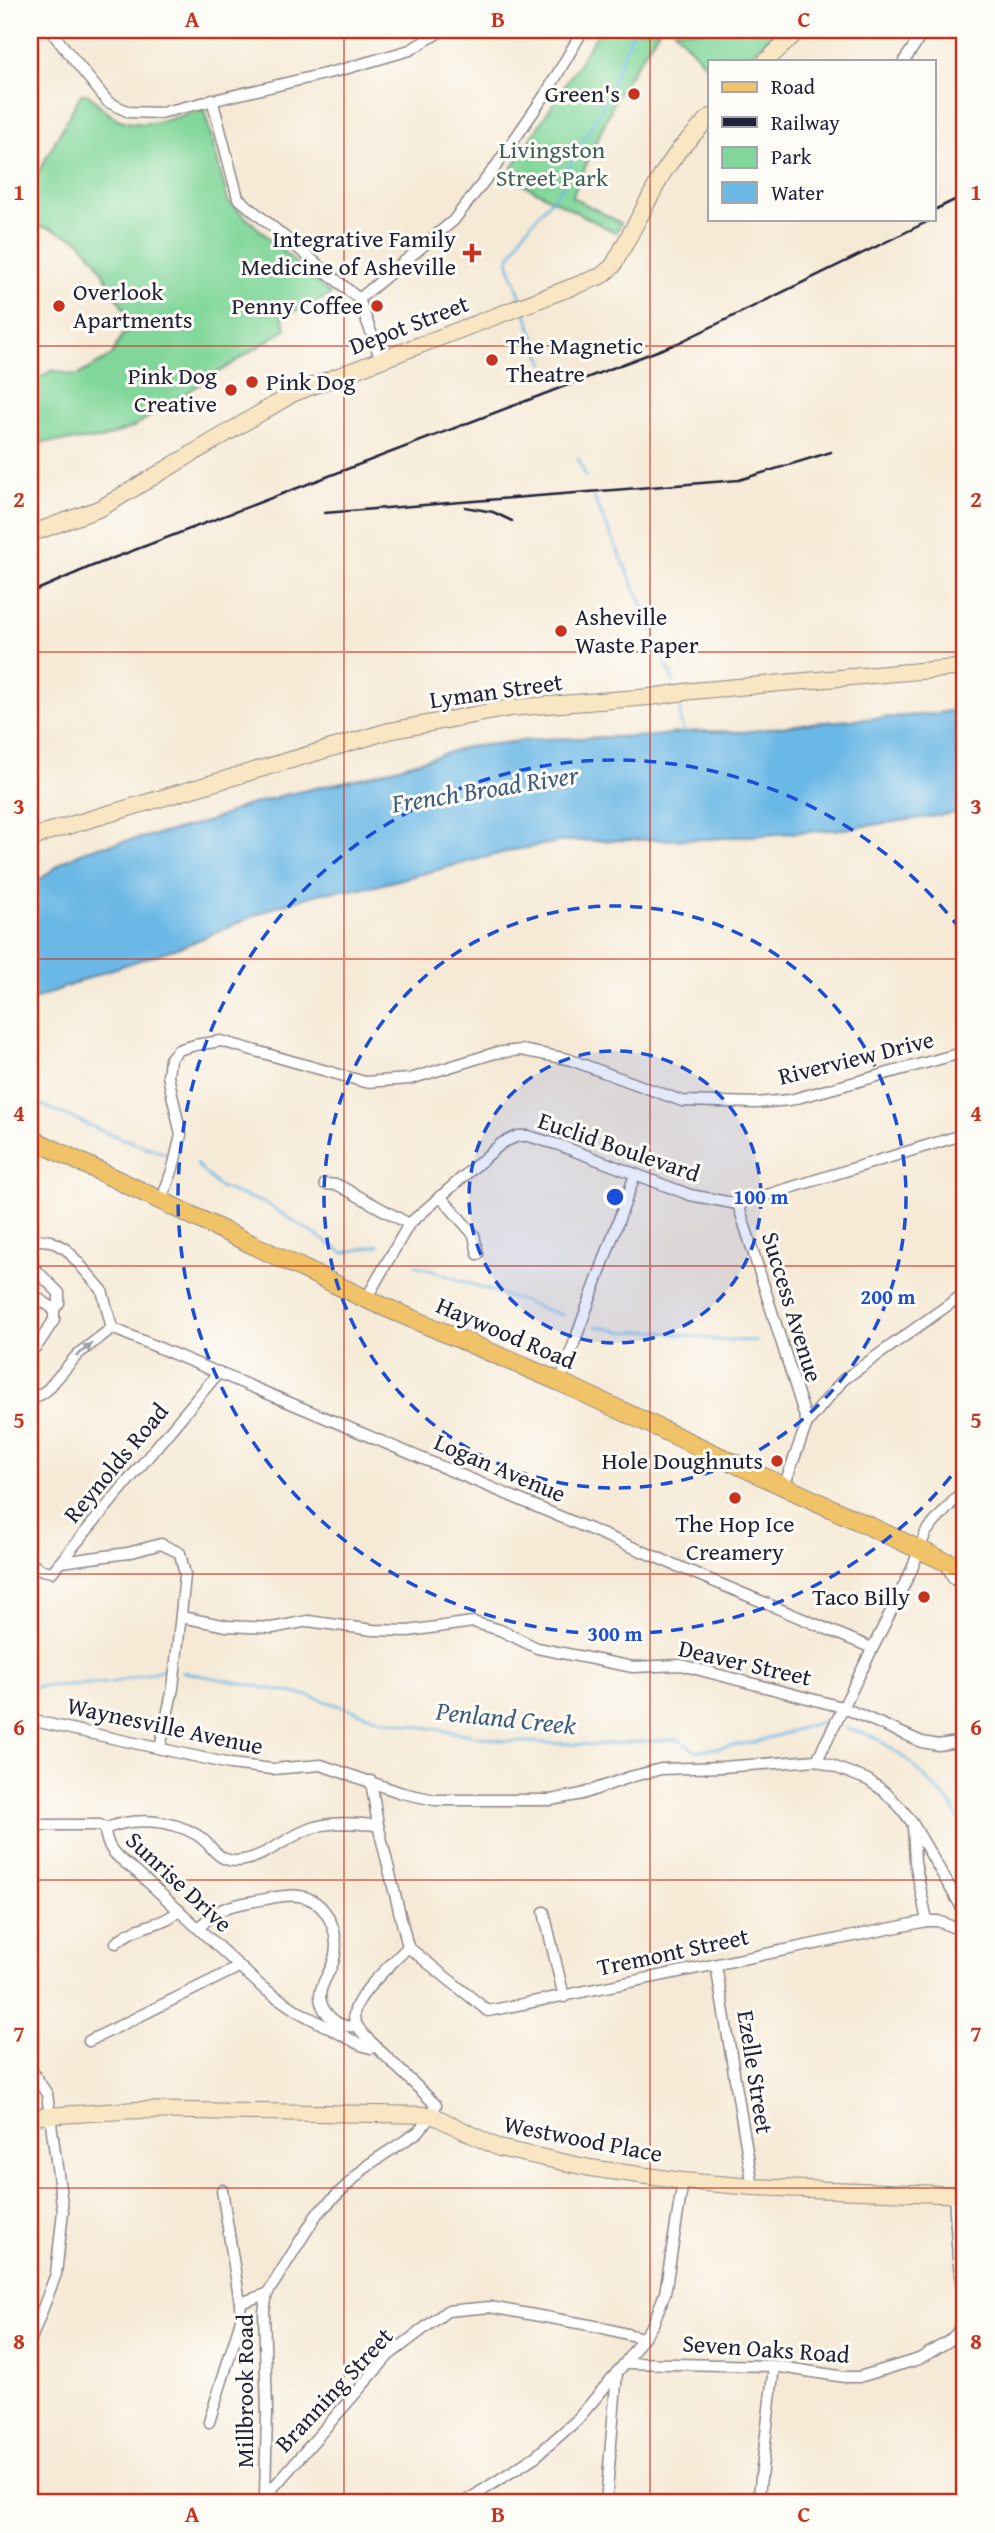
<svg xmlns="http://www.w3.org/2000/svg" width="995" height="2533" font-family="'Gentium Book Plus',serif">
<style>
.green{fill:#81d79a;stroke:#527c6a;stroke-width:2}
.water{fill:#6bb8e5;stroke:#466d90;stroke-width:2}
.lines{fill:none;stroke-linecap:round;stroke-linejoin:round}
.stream{stroke:#6bb8e5;stroke-width:2.5}
.street-casing{stroke:#8c8688;stroke-width:13}
.secondary-casing{stroke:#8c8688;stroke-width:18}
.primary-casing{stroke:#8c8688;stroke-width:20}
.street{stroke:#fff;stroke-width:10}
.secondary{stroke:#f9e7c3;stroke-width:16}
.primary{stroke:#f1c369;stroke-width:18}
.rail{stroke:#22223b;stroke-width:2.5}
.oneway{fill:#9c9ca7}
.grid{fill:none;stroke:#c8321e;stroke-width:2;stroke-opacity:0.55}
.ring{fill:none;stroke:#1d4ed8;stroke-width:3.5;stroke-dasharray:12 9}
.poi-dot{fill:#c8321e;stroke:#fdfcf7;stroke-width:2.5}
.labels{text-anchor:middle;stroke-width:6;stroke-linejoin:round;paint-order:stroke}
.poi-label{font-size:24px;fill:#22223b;stroke:#fdfcf7;text-anchor:end}
.park-label{font-size:24px;fill:#43615c;stroke:#fdfcf7}
.street-label{font-size:24px;fill:#22223b;stroke:#fdfcf7}
.water-label{font-size:26px;font-style:italic;fill:#3f5e7f;stroke:#fdfcf7}
.centre{fill:#1d4ed8;stroke:#fdfcf7;stroke-width:3.5}
.ring-label{font-size:21px;text-anchor:middle;font-weight:bold;fill:#1d4ed8;stroke:#fdfcf7;stroke-width:6;stroke-linejoin:round;paint-order:stroke}
.neatline{fill:none;stroke:#c8321e;stroke-width:2.5}
.grid-label{font-size:23px;text-anchor:middle;font-weight:bold;fill:#c8321e}
</style>
<rect width="100%" height="100%" fill="#fdfcf7"/>
<filter id="ink" filterUnits="userSpaceOnUse"><feTurbulence type="fractalNoise" baseFrequency=".0143" numOctaves="2"/><feDisplacementMap in="SourceGraphic" scale="14" xChannelSelector="R" yChannelSelector="G"/><feConvolveMatrix kernelMatrix="1 2 1 2 8 2 1 2 1" color-interpolation-filters="sRGB"/></filter>
<filter id="wash" filterUnits="userSpaceOnUse"><feTurbulence type="fractalNoise" baseFrequency=".00686" numOctaves="4" result="noise"/><feDisplacementMap in="SourceGraphic" scale="28" xChannelSelector="R" yChannelSelector="G"/><feGaussianBlur stdDeviation="1.57" result="paint"/><feColorMatrix in="noise" values="0 0 0 0 0 0 0 0 0 0 0 0 0 0 0 0 0 1.4 0 .05"/><feComposite in="paint" operator="in"/></filter>
<g filter="url(#wash)">
<rect width="100%" height="100%" fill="#f6ead6"/>
<g class="green">
<path d="M600 30H659L617 95 572 197 621 223 616 233 507 176Z"/>
<path d="M674 30H777L744 61H710V70Z"/>
<path d="M81 94H88C98 103 109 117 123 121 149 129 179 116 204 109L228 201 331 295 282 317 286 329 133 427 101 439 30 443V383L53 370 76 376 111 356 122 336 134 328 96 260 79 240 49 228 30 226V188Z"/>
</g>
<path class="water" d="M965 708V812L844 829 709 839 565 841 514 850 375 886 322 893 274 907 189 944 104 972 30 1001V887L64 861 89 849 172 831 212 820 242 807 284 795 365 777 467 747 541 739 651 736 698 731 744 732 811 723 933 714Z"/>
<g class="lines">
<g class="stream">
<path d="M522 301 508 261 523 233 564 185 571 162 604 103 633 30"/>
<path d="M525 311 544 363"/>
<path d="M578 458 586 477"/>
<path d="M594 498 643 606 674 683"/>
<path d="M680 709V721L685 735"/>
<path d="M30 1100 107 1133 166 1154"/>
<path d="M196 1164 219 1187 267 1204 344 1253 379 1245"/>
<path d="M415 1265 562 1315"/>
<path d="M596 1326 623 1332 656 1331 718 1340 757 1341"/>
<path d="M183 1672 309 1696 383 1720 505 1741 593 1745 678 1739 696 1751 756 1742 824 1721"/>
<path d="M30 1687 110 1683 162 1670"/>
<path d="M845 1728 875 1737 910 1762 952 1805 965 1833"/>
</g>
</g>
</g>
<g filter="url(#ink)">
<g class="lines">
<g class="street-casing">
<g id="street">
<path d="M50 30 108 102 129 112 160 113 341 70 410 50 443 30"/>
<path d="M904 61 925 30"/>
<path d="M212 99 238 198 359 299 381 360"/>
<path d="M359 299 453 221 496 166 547 92 583 30"/>
<path d="M325 1184 338 1185 409 1224"/>
<path d="M440 1196 474 1235 478 1254"/>
<path d="M162 1199 173 1168 181 1135 168 1076 170 1059 178 1050 195 1045 221 1041 365 1082 410 1079 495 1053 521 1050 568 1059 682 1101 756 1103 790 1100 965 1052"/>
<path d="M738 1204 807 1423"/>
<path d="M30 1239 51 1241 67 1250 102 1290 112 1328 78 1354 47 1390 35 1398 30 1394"/>
<path d="M30 1260 34 1268 59 1293V1303L54 1309V1320L39 1343 30 1353"/>
<path d="M30 1293 54 1309"/>
<path d="M366 1299 409 1224 502 1143 518 1136H528L559 1145 690 1195 738 1204 965 1134"/>
<path d="M112 1328 872 1648"/>
<path d="M560 1382 635 1175"/>
<path d="M784 1486 807 1423 843 1380 965 1293"/>
<path d="M944 1561 954 1579 965 1587"/>
<path d="M61 1562 128 1553 161 1544 180 1553 185 1575 181 1614 173 1688 160 1748"/>
<path d="M30 1563 42 1570 52 1572 219 1372"/>
<path d="M181 1617 227 1626 272 1628 308 1621 373 1630 408 1631 473 1622 500 1630 537 1648 633 1667 681 1665 842 1707 922 1742 938 1745 965 1741"/>
<path d="M30 1720 230 1764 272 1769 321 1765 402 1793 435 1800H551L582 1794 630 1777 661 1769 722 1767 817 1760 868 1780 885 1792 901 1808 913 1824 965 1913"/>
<path d="M817 1760 912 1569 926 1532 965 1488"/>
<path d="M371 1781 378 1825 408 1947"/>
<path d="M40 1825H100L105 1829"/>
<path d="M913 1827 915 1862 927 1921"/>
<path d="M544 1912 564 1997"/>
<path d="M199 1928C220 1904 236 1905 266 1899 277 1897 288 1894 299 1896 327 1900 341 1934 334 1959 331 1972 321 1982 320 1995 320 2006 327 2016 336 2022 343 2026 349 2028 357 2025"/>
<path d="M116 1943C135 1924 163 1927 179 1910"/>
<path d="M408 1947 488 2011 927 1921H938L965 1932"/>
<path d="M716 1965 753 2187"/>
<path d="M89 2041 239 1967"/>
<path d="M374 2045 371 2048 361 2045 299 2012 263 1988 136 1871C120 1859 106 1851 105 1829 132 1817 171 1819 197 1835 212 1844 216 1861 236 1861 262 1860 285 1838 309 1829 331 1820 355 1824 378 1825"/>
<path d="M30 2068 47 2094 63 2211 56 2274 30 2342"/>
<path d="M954 2194 958 2259 965 2306"/>
<path d="M240 2303 267 2294"/>
<path d="M625 2363 774 2366 845 2377H859L919 2359 949 2341 957 2333 965 2315"/>
<path d="M209 2422 241 2320 240 2303 222 2190"/>
<path d="M265 2497 267 2410 264 2312 267 2294 317 2214 368 2165 418 2132 432 2115 436 2105 364 2035C359 2029 354 2023 354 2015 355 1995 394 1962 408 1947"/>
<path d="M265 2497 389 2355 447 2311 490 2307 595 2326 643 2338"/>
<path d="M463 2503 536 2456 576 2421 625 2363 653 2324 665 2293 683 2181"/>
<path d="M606 2503 617 2372"/>
<path d="M758 2503 774 2366"/>
</g>
</g>
<g class="secondary-casing">
<g id="secondary">
<path d="M766 61 799 30"/>
<path d="M30 534 101 508 294 393 601 276 613 266 663 173 679 150 710 117"/>
<path d="M30 840 47 832 389 731 510 708 650 697 692 691 965 667"/>
<path d="M30 2117 136 2110 432 2115 499 2148 590 2168 683 2181 753 2187 965 2195"/>
</g>
</g>
<g class="primary-casing">
<path id="primary" d="M30 1138 366 1299 560 1382 944 1561 965 1567"/>
</g>
<use href="#street" class="street"/>
<use href="#secondary" class="secondary"/>
<use href="#primary" class="primary"/>
<g class="rail">
<path d="M934 210 965 195"/>
<path d="M465 507 493 512 512 521"/>
<path d="M324 513 739 480 831 452"/>
<path d="M30 593 90 567 678 343 933 219"/>
</g>
</g>
<defs><path id="oneway-solid" d="M-6-.8H1V-3.2L6.5 0L1 3.2V.8H-6Z" transform="scale(1.75)"/></defs>
<use class="oneway" href="#oneway-solid" transform="translate(84 1350) rotate(-40)"/>
</g>
<path class="grid" d="M344 30V2503M650 30V2503M30 346H965M30 652H965M30 959H965M30 1266H965M30 1574H965M30 1880H965M30 2188H965"/>
<circle cx="615" cy="1197" r="146" fill="#1d4ed8" fill-opacity=".12"/>
<g class="ring">
<circle cx="615" cy="1197" r="146"/>
<circle cx="615" cy="1197" r="291"/>
<path d="M964 1460A437 437 0 1 1 964 934"/>
</g>
<g class="poi-dot">
<circle cx="634" cy="94" r="7"/>
<path d="M468.5 242.5h7v7h7v7h-7v7h-7v-7h-7v-7h7z"/>
<circle cx="59" cy="306" r="7"/>
<circle cx="377" cy="306" r="7"/>
<circle cx="492" cy="360" r="7"/>
<circle cx="252" cy="382" r="7"/>
<circle cx="231" cy="390" r="7"/>
<circle cx="561" cy="631" r="7"/>
<circle cx="777" cy="1461" r="7"/>
<circle cx="735" cy="1498" r="7"/>
<circle cx="924" cy="1597" r="7"/>
</g>
<g class="labels">
<g class="poi-label">
<text x="620" y="102">Green's</text>
<text x="456" y="247">Integrative Family<tspan x="456" dy="28">Medicine of Asheville</tspan></text>
<text x="73" y="300" text-anchor="start">Overlook<tspan x="73" dy="28">Apartments</tspan></text>
<text x="363" y="314">Penny Coffee</text>
<text x="506" y="354" text-anchor="start">The Magnetic<tspan x="506" dy="28">Theatre</tspan></text>
<text x="217" y="384">Pink Dog<tspan x="217" dy="28">Creative</tspan></text>
<text x="266" y="390" text-anchor="start">Pink Dog</text>
<text x="575" y="625" text-anchor="start">Asheville<tspan x="575" dy="28">Waste Paper</tspan></text>
<text x="763" y="1469">Hole Doughnuts</text>
<text x="735" y="1532" text-anchor="middle">The Hop Ice<tspan x="735" dy="28">Creamery</tspan></text>
<text x="910" y="1605">Taco Billy</text>
</g>
<g class="park-label">
<text x="552" y="158">Livingston<tspan x="552" dy="28">Street Park</tspan></text>
</g>
<g class="street-label">
<text transform="translate(409 325) rotate(-21)" y="8">Depot Street</text>
<text transform="translate(496 691) rotate(-8)" y="8">Lyman Street</text>
<text transform="translate(856 1058) rotate(-14)" y="8">Riverview Drive</text>
<text transform="translate(619 1147) rotate(19)" y="8">Euclid Boulevard</text>
<text transform="translate(792 1307) rotate(73)" y="8">Success Avenue</text>
<text transform="translate(506 1333) rotate(23)" y="8">Haywood Road</text>
<text transform="translate(116 1463) rotate(-50)" y="8">Reynolds Road</text>
<text transform="translate(500 1468) rotate(23)" y="8">Logan Avenue</text>
<text transform="translate(745 1663) rotate(13)" y="8">Deaver Street</text>
<text transform="translate(165 1726) rotate(12)" y="8">Waynesville Avenue</text>
<text transform="translate(179 1882) rotate(43)" y="8">Sunrise Drive</text>
<text transform="translate(673 1952) rotate(-12)" y="8">Tremont Street</text>
<text transform="translate(755 2072) rotate(81)" y="8">Ezelle Street</text>
<text transform="translate(583 2139) rotate(11)" y="8">Westwood Place</text>
<text transform="translate(766 2349) rotate(4)" y="8">Seven Oaks Road</text>
<text transform="translate(334 2390) rotate(-47)" y="8">Branning Street</text>
<text transform="translate(245 2391) rotate(-90)" y="8">Millbrook Road</text>
</g>
<g class="water-label">
<text transform="translate(485 789) rotate(-9)" y="9">French Broad River</text>
<text transform="translate(506 1718) rotate(6)" y="9">Penland Creek</text>
</g>
</g>
<circle cx="615" cy="1197" r="10" class="centre"/>
<g class="ring-label">
<text x="761" y="1204">100 m</text>
<text x="888" y="1304">200 m</text>
<text x="615" y="1641">300 m</text>
</g>
<rect width="995" height="2533" fill="none" stroke="#fdfcf7" stroke-width="77"/>
<rect x="708" y="60" width="228" height="161" fill="#fdfcf7" stroke="#a5a5ac" stroke-width="2"/>
<rect x="722" y="82" width="35" height="10" fill="#f1c369" stroke="#a5a5ac" stroke-width="2"/>
<text x="771" y="94" font-size="21" fill="#22223b">Road</text>
<rect x="722" y="117" width="35" height="10" fill="#22223b" stroke="#a5a5ac" stroke-width="2"/>
<text x="771" y="130" font-size="21" fill="#22223b">Railway</text>
<rect x="722" y="147" width="35" height="21" fill="#81d79a" stroke="#a5a5ac" stroke-width="2"/>
<text x="771" y="164" font-size="21" fill="#22223b">Park</text>
<rect x="722" y="182" width="35" height="21" fill="#6bb8e5" stroke="#a5a5ac" stroke-width="2"/>
<text x="771" y="200" font-size="21" fill="#22223b">Water</text>
<rect x="38" y="38" width="918" height="2456" class="neatline"/>
<g class="grid-label">
<text x="192" y="27">A</text>
<text x="498" y="27">B</text>
<text x="804" y="27">C</text>
<text x="19" y="200">1</text>
<text x="976" y="200">1</text>
<text x="19" y="507">2</text>
<text x="976" y="507">2</text>
<text x="19" y="814">3</text>
<text x="976" y="814">3</text>
<text x="19" y="1121">4</text>
<text x="976" y="1121">4</text>
<text x="19" y="1428">5</text>
<text x="976" y="1428">5</text>
<text x="19" y="1735">6</text>
<text x="976" y="1735">6</text>
<text x="19" y="2042">7</text>
<text x="976" y="2042">7</text>
<text x="19" y="2349">8</text>
<text x="976" y="2349">8</text>
<text x="192" y="2522">A</text>
<text x="498" y="2522">B</text>
<text x="804" y="2522">C</text>
</g>
</svg>
